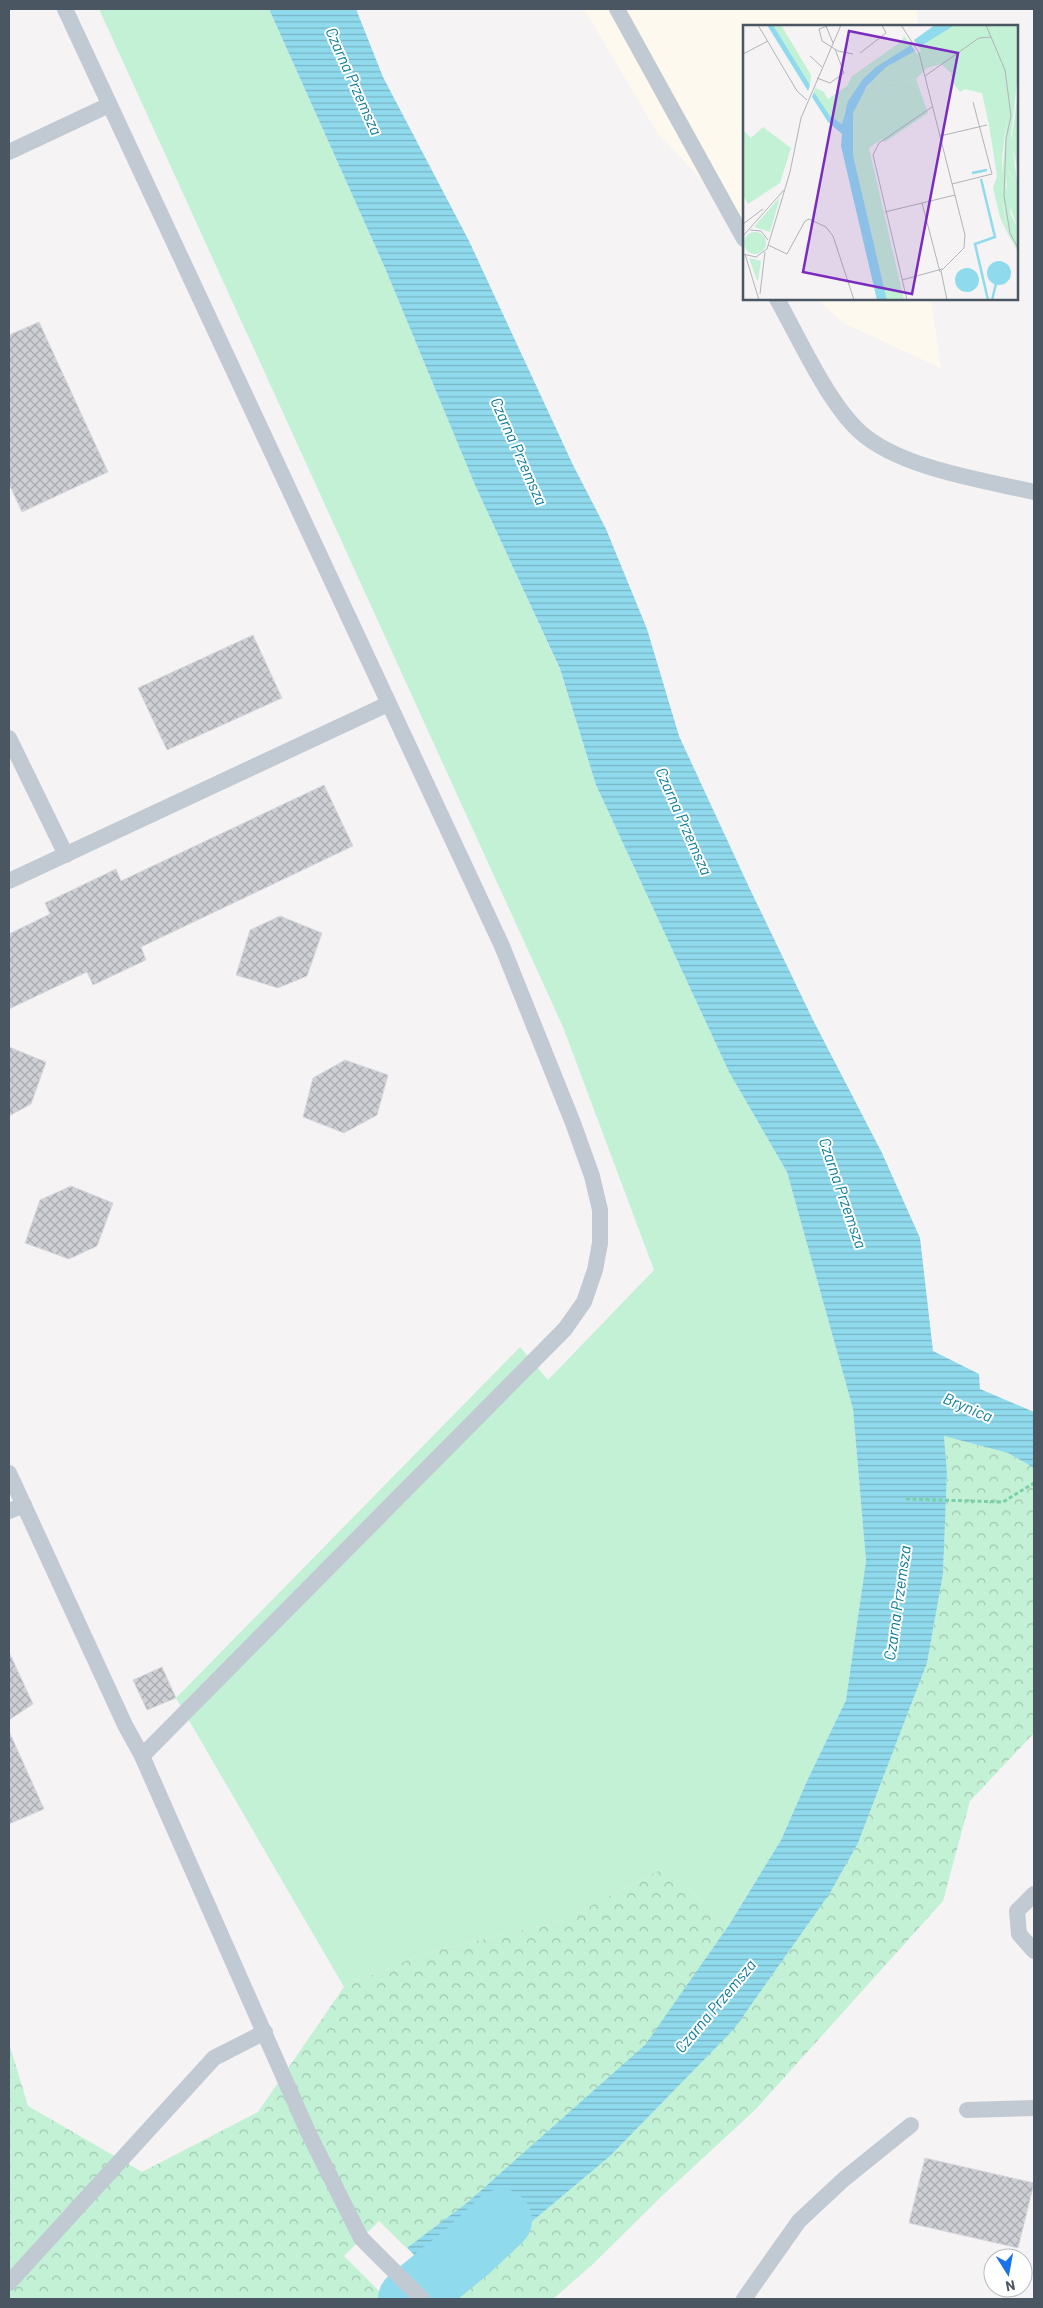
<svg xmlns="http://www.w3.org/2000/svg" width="1043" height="2308" font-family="Barlow,sans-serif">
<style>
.commercial{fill:#fdf9ef}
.grass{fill:#c3f1d5}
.forest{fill:url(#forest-crowns)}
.water{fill:url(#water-rules)}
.pier{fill:#f5f3f3}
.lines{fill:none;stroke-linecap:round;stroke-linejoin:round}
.river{stroke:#90daee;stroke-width:62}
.building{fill:url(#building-cross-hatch);stroke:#d7d9de}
.path{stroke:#7ad0a6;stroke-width:3;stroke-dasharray:4 2.5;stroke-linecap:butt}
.service{stroke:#c1cad2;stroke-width:16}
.labels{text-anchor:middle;stroke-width:4;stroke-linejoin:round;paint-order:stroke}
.water-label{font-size:16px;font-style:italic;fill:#0c7c9b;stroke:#fff}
.inset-river{fill:none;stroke:#90daee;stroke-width:2.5}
.inset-road{fill:none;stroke:#b1b4b9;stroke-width:1}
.view{fill:#7b2cbf;fill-opacity:0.15;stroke:#7b2cbf;stroke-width:2.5}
.inset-edge{fill:none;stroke:#4a5661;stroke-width:2.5}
</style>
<defs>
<pattern id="forest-crowns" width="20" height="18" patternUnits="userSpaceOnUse" patternTransform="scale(1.25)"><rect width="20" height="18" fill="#c3f1d5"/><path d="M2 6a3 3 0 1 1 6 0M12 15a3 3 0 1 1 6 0" fill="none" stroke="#a0c6b0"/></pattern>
<pattern id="water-rules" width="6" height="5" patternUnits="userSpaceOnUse" patternTransform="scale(1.25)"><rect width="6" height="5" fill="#90daee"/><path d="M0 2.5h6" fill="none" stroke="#78b4c4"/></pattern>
<pattern id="building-cross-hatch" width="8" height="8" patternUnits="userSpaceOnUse" patternTransform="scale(1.25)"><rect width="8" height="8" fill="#cdcfd5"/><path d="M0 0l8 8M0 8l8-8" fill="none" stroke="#a8abb0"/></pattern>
</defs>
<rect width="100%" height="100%" fill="#f5f3f3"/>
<g class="commercial">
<path d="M584 9H917L918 26H744V225L658 134Z"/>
<path d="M817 299H931L941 368 843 323Z"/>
</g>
<path class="grass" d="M99 9H269L385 268 475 485 560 670 596 785 729 1072 787 1172 853 1409 866 1561 846 1700 807 1781 781 1840 729 1925 664 1868 561 1921 422 1954 344 1987 176 1698 520 1347 548 1380 654 1270 563 1027Z"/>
<path class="forest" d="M944 1436 1008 1453 1034 1468V1733L970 1801 943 1901 756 2109 663 2195 594 2263 553 2299H458L379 2221 344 2256 387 2299H9V2043L28 2106 142 2172 258 2112 344 1987 422 1954 561 1921 664 1868 729 1925 830 1893 858 1843 927 1663 943 1574 947 1474Z"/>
<path class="water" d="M269 9H356L383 77 469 241 573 465 606 529 647 629 679 736 748 885 814 1022 882 1153 920 1238 933 1351 979 1374 980 1389 1034 1412V1468L1008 1453 944 1436 947 1473 943 1574 927 1663 858 1843 830 1893 734 2029 610 2156 450 2290 407 2248 468 2202 645 2045 729 1925 781 1840 807 1781 846 1700 866 1561 853 1409 787 1172 729 1072 596 785 560 669 475 485 385 268Z"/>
<path class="pier" d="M405 2246 435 2276 452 2292H448L405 2249Z"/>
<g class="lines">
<path class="river" d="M409 2299 468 2251 501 2220"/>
</g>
<g class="building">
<path d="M39 322 108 472 22 512 9 484V335Z"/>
<path d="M253 635 282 698 167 750 138 688Z"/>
<path d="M324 785 353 846 141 947 146 960 93 985 87 972 9 1009V934L50 914 45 903 116 869 121 881Z"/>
<path d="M280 916 322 933 307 976 278 988 236 975 250 930Z"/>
<path d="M9 1047 46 1062 31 1104 9 1116Z"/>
<path d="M345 1060 388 1075 377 1115 344 1133 303 1117 313 1078Z"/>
<path d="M71 1186 113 1203 97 1246 69 1259 25 1243 40 1200Z"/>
<path d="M9 1652 33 1704 9 1720Z"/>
<path d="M162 1667 176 1698 147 1710 133 1680Z"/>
<path d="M9 1731 44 1809 9 1824Z"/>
<path d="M925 2158 1034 2183 1018 2248 909 2223Z"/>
</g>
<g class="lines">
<path class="path" d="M906 1499 1003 1502 1034 1483"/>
<g class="service">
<path d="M65 9 502 946 573 1123 592 1176 600 1210V1243L595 1270 584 1302 565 1329 142 1756"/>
<path d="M617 9 744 239"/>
<path d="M9 152 109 105"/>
<path d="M777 299C799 338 827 401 859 431 899 468 982 480 1034 492"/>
<path d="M9 738 66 855"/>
<path d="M9 881 388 704"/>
<path d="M9 1473 125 1725 142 1756 308 2132 361 2238 422 2299"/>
<path d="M9 1511 24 1505"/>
<path d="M1034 1894 1017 1911 1019 1934 1034 1951"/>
<path d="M967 2110 1034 2108"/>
<path d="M9 2283 214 2058 265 2032"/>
<path d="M744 2299 799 2221 844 2179 911 2125"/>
</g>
</g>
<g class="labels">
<g class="water-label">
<text transform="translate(354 81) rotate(66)" y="6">Czarna Przemsza</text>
<text transform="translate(519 451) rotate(66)" y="6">Czarna Przemsza</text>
<text transform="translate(684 821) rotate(66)" y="6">Czarna Przemsza</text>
<text transform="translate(843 1193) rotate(71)" y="6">Czarna Przemsza</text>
<text transform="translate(968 1407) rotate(23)" y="6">Brynica</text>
<text transform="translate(897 1603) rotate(-82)" y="6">Czarna Przemsza</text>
<text transform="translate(715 2006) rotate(-50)" y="6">Czarna Przemsza</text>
</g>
</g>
<g transform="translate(743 25)">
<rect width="275" height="275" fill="#f5f3f3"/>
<path d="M30 0H38L68 50 67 60ZM237 0H251L250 5 263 35 269 60 275 48 268 111 275 164 265 145 263 160 268 190 275 203V227L265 209 258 164 264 93 256 90 246 100 239 68 251 75ZM131 53 137 60 173 54 185 88 142 117 139 114 126 123 161 275H144L110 130V88L115 74ZM20 102 48 123 37 158 5 179 0 170V105L8 113ZM37 172 27 207 11 202ZM1 218a11 11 0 1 1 22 0a11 11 0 1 1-22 0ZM6 233 18 236 15 256 14 255Z" fill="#c3f1d5"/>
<path d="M190 0H237L256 36 259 69 251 75 238 68 222 64 217 67 209 57 208 48 198 39 184 43 173 54 137 60 131 53 133 43 102 85 99 99 87 91 71 67 72 63 80 66 85 74 104 61 109 51 159 16 161 11 174 29 178 26 171 15 188 9ZM251 0H275V48L269 61 263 35 250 5ZM275 68V146L268 117ZM256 90 264 93 259 133 260 179 265 209 275 231 257 192 250 163 254 151 246 100ZM264 144 275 164V203L264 175Z" fill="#c3f1d5"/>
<path d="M24 0H30L67 60 65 66ZM192 0H212L176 22 171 15ZM168 20 172 26 143 42 124 61 110 88V130L144 275H134L98 121 99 109 85 97 69 72 71 67 87 91 99 99 105 76 120 54 133 42ZM244 248a12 12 0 1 1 24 0a12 12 0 1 1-24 0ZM212 255a12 12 0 1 1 24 0a12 12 0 1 1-24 0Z" fill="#90daee"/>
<path class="inset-river" d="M229 148 244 145M238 154 252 212 232 219 245 275M249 275 253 259"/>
<path class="inset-road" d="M15 0 54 66 64 75M87 0 76 4 79 16 95 26 110 29M158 0 176 28 222 210 221 223 198 246 204 275M243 0 262 45 268 91 263 114 261 171 267 208 275 223M83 1 90 18M117 28 143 8 139 0M0 29 25 16M67 31 79 42M182 51 236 13 248 12M74 53 87 58 101 48 92 24M197 111 244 100M209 159 249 149 230 77M179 178 197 247M142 187 212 170M0 199 20 184M7 205 18 206 25 215M0 211 41 165M25 220 44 229 62 196 66 194 83 202 90 211 111 275M0 229 13 232 24 224 47 147 58 93 98 0M2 229 16 275M159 255 199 244M17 269 22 227M164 275 130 130 136 118 189 82"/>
<path class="view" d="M106 6 215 28 169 269 60 247Z"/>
<rect width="275" height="275" class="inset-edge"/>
</g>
<rect width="1043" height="2308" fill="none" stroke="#4a5661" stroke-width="20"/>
<g transform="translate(1008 2273) rotate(169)"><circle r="24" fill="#ffffff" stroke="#b7bbc0"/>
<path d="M0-4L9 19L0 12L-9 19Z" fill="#1a73e8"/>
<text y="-8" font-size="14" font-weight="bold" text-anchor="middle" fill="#4a5661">N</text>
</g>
</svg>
